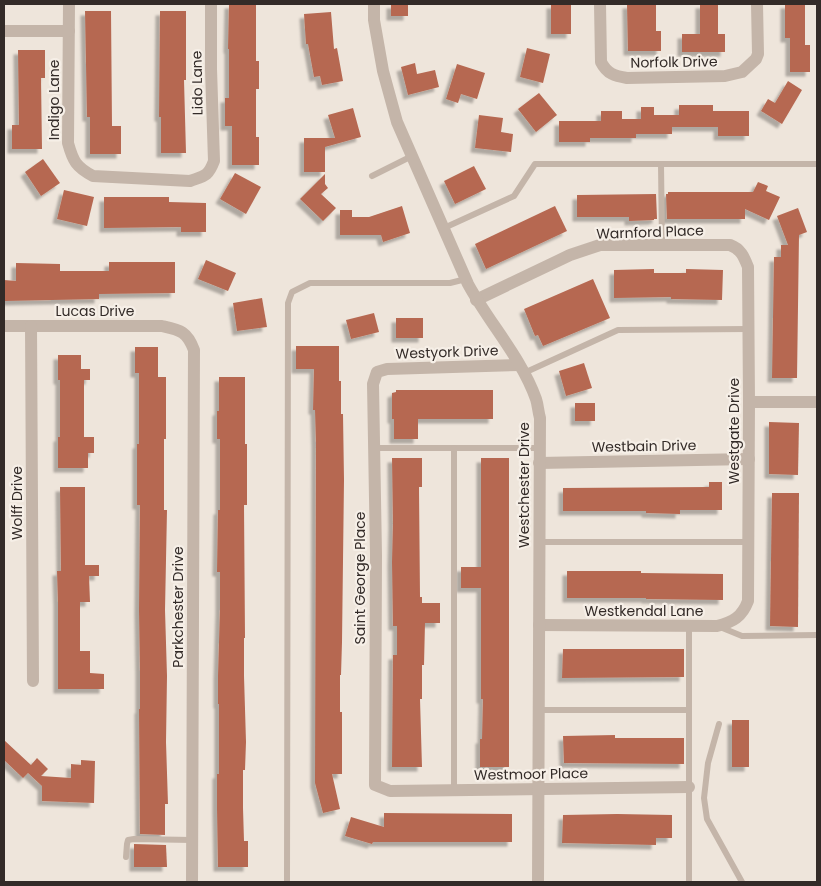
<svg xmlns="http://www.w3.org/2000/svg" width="821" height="886" font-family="Poppins,sans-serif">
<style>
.building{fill:#b66851;filter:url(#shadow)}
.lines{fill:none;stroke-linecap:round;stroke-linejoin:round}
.service{stroke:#c4b5a9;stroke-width:6}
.minor{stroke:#c4b5a9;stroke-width:12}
.tertiary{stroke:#c4b5a9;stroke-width:12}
.labels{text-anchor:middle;stroke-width:4.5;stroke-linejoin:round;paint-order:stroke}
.street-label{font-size:14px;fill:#332b28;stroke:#f6efe7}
</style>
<defs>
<filter id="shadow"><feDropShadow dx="-4.5" dy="4.5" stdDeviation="1" flood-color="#0004"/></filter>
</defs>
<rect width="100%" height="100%" fill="#eee5db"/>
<g class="building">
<path d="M229 4H256V61H259V89H256V137H259V165H232V126H225V98H229V49H228Z"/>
<rect x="391" y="4" width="17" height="12"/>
<rect x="551" y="4" width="20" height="30"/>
<path d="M627 4H656V31H661V51H628Z"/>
<path d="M700 4H718V34H725V52H682V34H700Z"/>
<path d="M785 4H805V45H810V72H790V38H785Z"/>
<path d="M85 11H111L112 126H121V154H90V117H87Z"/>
<path d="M160 11H186V80H184L186 153H161V117H159Z"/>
<path d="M331 12 334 49 337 48 343 81 322 85 320 76 314 77 308 44H306L304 14Z"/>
<path d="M527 48 550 54 543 83 520 77Z"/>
<path d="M18 50H45V78H41L42 149H12V125H19Z"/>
<path d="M415 63 417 74 435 70 439 87 408 95 401 67Z"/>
<path d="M457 64 485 73 477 99 461 94 458 103 446 99Z"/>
<path d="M788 81 802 90 782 124 761 111 768 99 775 103Z"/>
<path d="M539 93 557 115 536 132 518 109Z"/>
<path d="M679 105H713V111H749V136H718V127H672V134H636V138H590V142H559V121H601V111H622V119H641V107H654V115H679Z"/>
<path d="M353 108 361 137 325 147V172H304V138H335L328 115Z"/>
<path d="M479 115 503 118 501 132 513 134 511 152 475 148Z"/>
<path d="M43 159 60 183 41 196 25 172Z"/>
<path d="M474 166 486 189 455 204 444 181Z"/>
<path d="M235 173 261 187 246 214 220 199Z"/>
<path d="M325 174V184L328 188 321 194 336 208 323 221 300 199Z"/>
<path d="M758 182 768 186 766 191 780 197 769 220 745 209V219H667L666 194H668V192H753Z"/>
<path d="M64 190 94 197 87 226 57 219Z"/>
<path d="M656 194 657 219H654V220L629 221V217H577V195Z"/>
<path d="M104 197H169V202L206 203V232H181V227L104 228Z"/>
<path d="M402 206 410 233 383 242 381 235H340V210H352V217H369Z"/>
<path d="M555 206 567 231 486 269 475 244Z"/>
<path d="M798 208 807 232 799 235 797 378H772L774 257H781V245H788L777 216Z"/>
<path d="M206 260 236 273 228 291 198 279Z"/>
<path d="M109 262H175V293L99 294V299L4 301V280L16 281V263L60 264V271H109Z"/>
<path d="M654 269V273H686V269L723 270 722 300 671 299V297L614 298V270Z"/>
<path d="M593 279 610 318 543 346 538 335 535 336 524 309Z"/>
<path d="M262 298 267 327 237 331 233 303Z"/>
<path d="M374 313 379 332 351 339 346 320Z"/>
<rect x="396" y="318" width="27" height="20"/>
<path d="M296 346H339V381H341V414H343L344 480 342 642 341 675H340V712H342V774H332L340 809 323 813 315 783 316 443 315 410H313L314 369H296Z"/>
<path d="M135 347H158V377H166V439H164V510H167L165 610 167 676 166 742 168 804H165V835L140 834 139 709H140V671L139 610 140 505H137V444H139V373H135Z"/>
<path d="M58 355H81V369H90V380H84V437H94V453H88V468H58V437H60V380H58Z"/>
<path d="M584 363 592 388 566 396 559 371Z"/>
<path d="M219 377H245V444H247V505H244L245 638H244V676L246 742 245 770H243V808L244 841H248V867H218L217 808V774H219V704H218V676L220 609V572H217L218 510H220V439H217V411H219Z"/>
<path d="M396 390H493V419H418V439H394V419H392V393L396 392Z"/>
<rect x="575" y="403" width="20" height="18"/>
<path d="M769 422 799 423 798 475 769 474Z"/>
<path d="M392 458H422V487H419L420 597H422V603H440V623H425L424 665H422V699H420L422 767H392L393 655H397V626H393L392 562 393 523Z"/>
<path d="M481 458H509V767H480V739H482L483 699H481V588H461V567H481Z"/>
<path d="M709 482H722V510H680V514L646 513V511H563V488L709 487Z"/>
<path d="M60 487H85V565H99V576H89L90 602H80V651H90V673L104 674V689H58V602L57 571H61Z"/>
<path d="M772 493H799L798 627 770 626Z"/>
<path d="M567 571H641V573L723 574V600L646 599V598H567Z"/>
<path d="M563 649H684V677L562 678Z"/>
<rect x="732" y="720" width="17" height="47"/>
<path d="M615 735V738H684V764L564 763 563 736Z"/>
<path d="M4 740 31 765 37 758 48 769 41 776 71 778V764L81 765V760L95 761 94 803 42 801V786L28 773 23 778 4 760Z"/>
<path d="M384 813 512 814V842H373L372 844 345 836 351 817 384 827Z"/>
<path d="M617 814 672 815V838H656V845L562 843 563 815Z"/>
<path d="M134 844 166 845 167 867H134Z"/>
</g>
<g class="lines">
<g class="service">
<path d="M661 164 662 245"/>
<path d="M372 176 412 156"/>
<path d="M444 228 514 196 535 164H817"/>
<path d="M524 373 618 330 748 329"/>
<path d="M374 448H539"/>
<path d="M454 448V790"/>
<path d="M539 542H748"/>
<path d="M720 627 742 636 817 635"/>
<path d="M538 710H689"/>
<path d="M719 724 708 763 704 798 707 819 742 882"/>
<path d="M126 857 127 844 128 840 134 839 192 840"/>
<path d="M287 882 288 303 292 292 310 283H450L466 279"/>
<path d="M689 882V626"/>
</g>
<g class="minor">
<path d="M69 4 68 143C73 161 76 167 93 176L190 181C204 176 208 177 214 161L211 69V4"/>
<path d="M600 4 601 62C607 74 615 76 627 78L725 76 742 72 756 59 758 54 757 4"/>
<path d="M4 31H69"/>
<path d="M476 300 570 255 600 245H730C741 249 744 257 748 267L749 402 748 601C742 617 733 622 717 626L539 625"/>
<path d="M4 326H162C180 330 187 331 194 350L192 882"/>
<path d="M31 326 33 681"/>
<path d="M519 365 387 369 377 372 373 384 376 555 375 785 390 791 689 787"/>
<path d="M749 402H817"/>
<path d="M539 463 749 459"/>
</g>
<path class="tertiary" d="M374 4V20L383 71 397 122 468 284C489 323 521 357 536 399 538 405 538 411 540 418L538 882"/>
</g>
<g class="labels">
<g class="street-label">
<text transform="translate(674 62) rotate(-1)" y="5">Norfolk Drive</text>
<text transform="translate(197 83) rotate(-91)" y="5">Lido Lane</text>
<text transform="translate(54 100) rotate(-90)" y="5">Indigo Lane</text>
<text transform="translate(650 232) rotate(-2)" y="5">Warnford Place</text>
<text x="95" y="316">Lucas Drive</text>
<text transform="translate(447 352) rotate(-2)" y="5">Westyork Drive</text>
<text transform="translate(734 431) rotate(-90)" y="5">Westgate Drive</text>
<text transform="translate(644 446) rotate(-1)" y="5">Westbain Drive</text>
<text transform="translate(524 485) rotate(-90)" y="5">Westchester Drive</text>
<text transform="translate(17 503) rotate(-90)" y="5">Wolff Drive</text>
<text transform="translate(360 578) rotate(-90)" y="5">Saint George Place</text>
<text transform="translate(178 607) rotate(-90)" y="5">Parkchester Drive</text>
<text x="644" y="616">Westkendal Lane</text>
<text transform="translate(531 774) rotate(-1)" y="5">Westmoor Place</text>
</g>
</g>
<rect width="821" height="886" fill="none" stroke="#332b28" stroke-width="10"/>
</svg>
